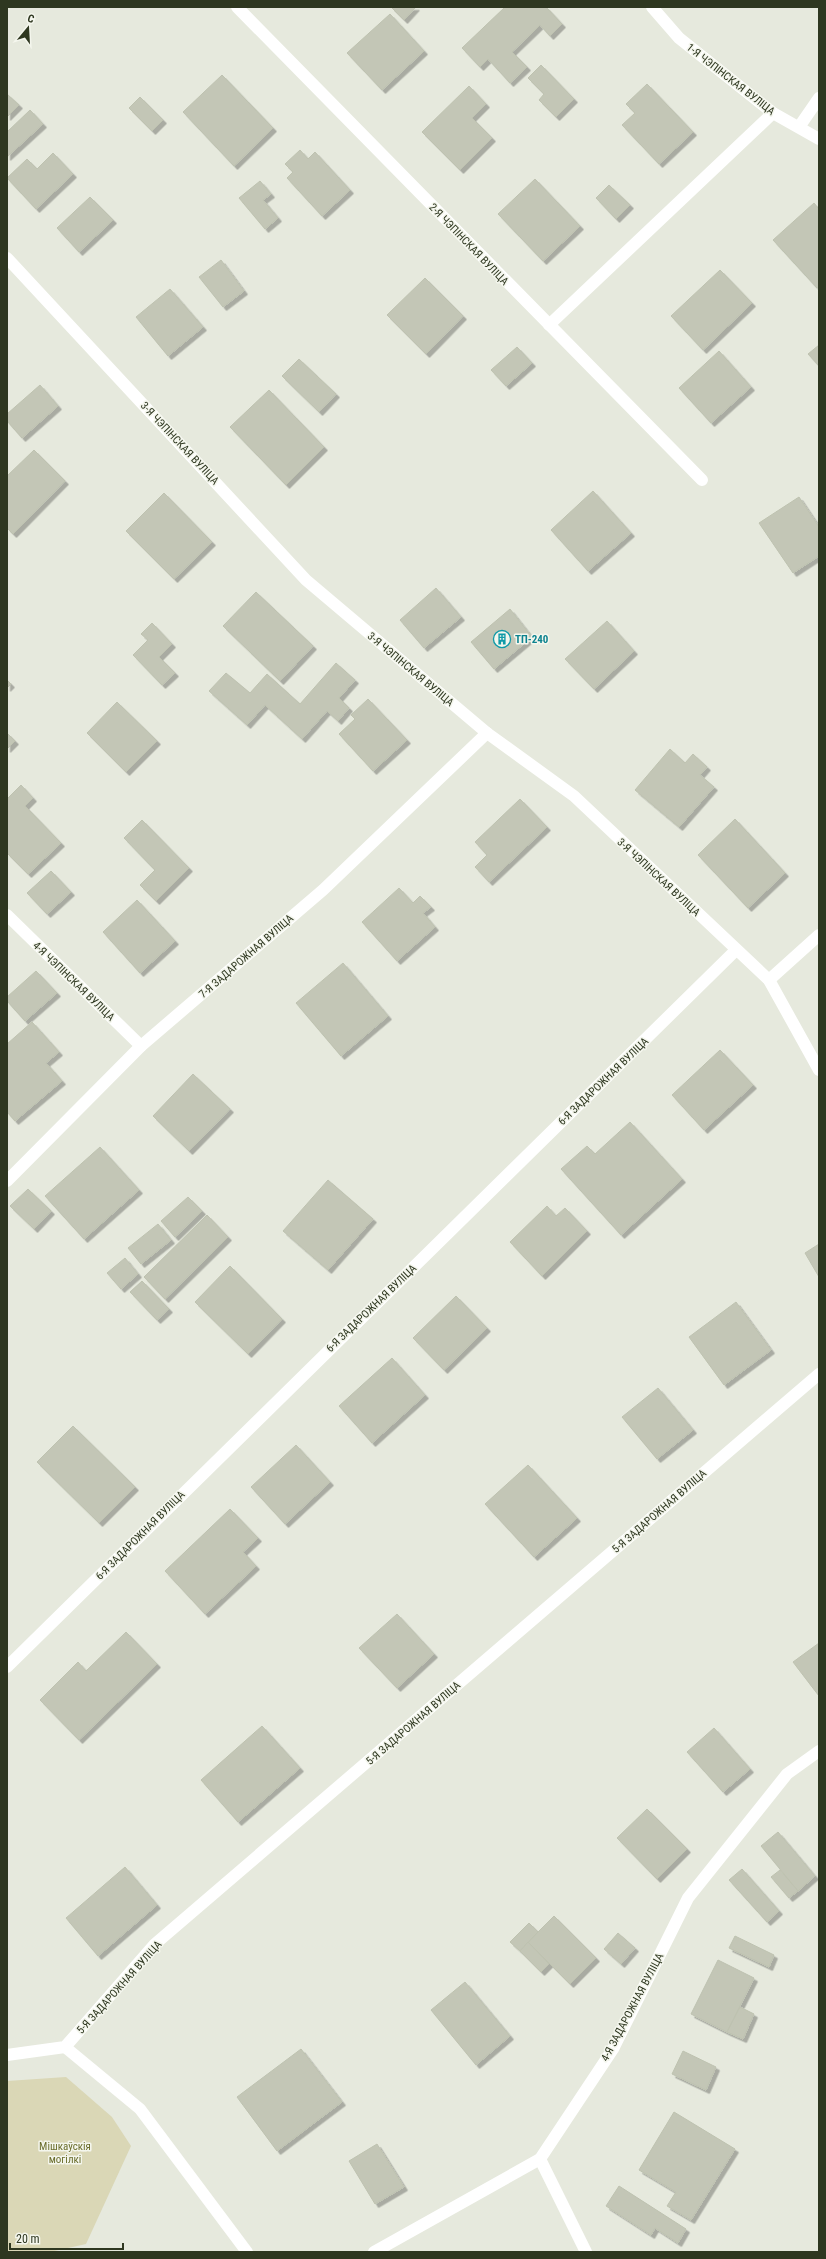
<svg xmlns="http://www.w3.org/2000/svg" width="826" height="2259" font-family="'Roboto Condensed',sans-serif">
<style>
.green{fill:#dad7b6}
.building{fill:#c3c6b6;stroke:#bec2b0;filter:url(#shadow)}
.lines{fill:none;stroke-linecap:round;stroke-linejoin:round}
.minor{stroke:#fff;stroke-width:12}
.labels{text-anchor:middle;stroke-width:3;stroke-linejoin:round;paint-order:stroke}
.street-label{font-size:11px;fill:#2e3720;stroke:#f4f6ed}
.culture-label{font-size:11px;font-weight:bold;fill:#0d838f;stroke:#f4f6ed;text-anchor:start}
.park-label{font-size:11px;fill:#6a6d2c;stroke:#f4f6ed}
</style>
<defs>
<filter id="shadow"><feDropShadow dx="3.5" dy="3.5" stdDeviation="0" flood-color="#0004"/></filter>
</defs>
<rect width="100%" height="100%" fill="#e6e9dd"/>
<path class="green" d="M66 2077 112 2117 131 2146 86 2244 50 2252H7V2081Z"/>
<g class="building">
<path d="M391 7H416L404 20Z"/>
<path d="M505 7H546L562 24 550 36 540 25 512 52 527 67 510 83 488 59 480 67 462 48Z"/>
<path d="M390 14 424 51 382 90 347 53Z"/>
<path d="M541 65 574 99 556 117 539 100 544 94 528 78Z"/>
<path d="M222 75 273 128 234 166 183 112Z"/>
<path d="M647 84 693 132 659 164 622 125 635 113 626 104Z"/>
<path d="M469 86 486 104 472 118 492 138 460 170 422 132Z"/>
<path d="M7 94 19 105 7 117Z"/>
<path d="M140 97 163 120 152 131 129 108Z"/>
<path d="M30 110 43 124 7 157V132Z"/>
<path d="M300 150 308 159 315 152 350 190 322 216 287 178 293 172 285 164Z"/>
<path d="M53 153 73 174 36 209 7 178 27 159 37 169Z"/>
<path d="M535 179 580 226 543 261 498 214Z"/>
<path d="M260 181 271 194 263 200 278 218 265 229 239 198Z"/>
<path d="M609 185 630 205 616 219 596 198Z"/>
<path d="M90 197 113 220 79 252 57 228Z"/>
<path d="M814 203 819 209V287L817 288 773 240Z"/>
<path d="M221 260 244 291 223 307 199 277Z"/>
<path d="M720 270 752 303 703 350 671 316Z"/>
<path d="M425 278 463 316 426 354 387 315Z"/>
<path d="M170 289 203 327 168 356 136 317Z"/>
<path d="M819 345V366L808 354Z"/>
<path d="M517 347 532 363 506 386 491 370Z"/>
<path d="M719 351 751 387 711 423 679 388Z"/>
<path d="M299 359 336 394 319 412 282 376Z"/>
<path d="M40 385 58 406 22 438 7 421V414Z"/>
<path d="M269 390 324 447 286 485 230 427Z"/>
<path d="M34 450 65 481 13 534 7 528V476Z"/>
<path d="M593 491 631 533 588 571 551 530Z"/>
<path d="M164 493 212 542 174 579 126 531Z"/>
<path d="M799 497 819 527V556L793 573 759 523Z"/>
<path d="M436 588 461 617 424 648 400 620Z"/>
<path d="M256 592 313 646 280 681 223 626Z"/>
<path d="M510 609 532 637 494 669 471 642Z"/>
<path d="M607 621 634 651 594 689 565 659Z"/>
<path d="M152 623 172 644 159 657 175 673 162 685 133 655 148 640 141 634Z"/>
<path d="M336 663 355 680 339 698 349 708 338 721 327 711 302 739 265 705 247 725 209 691 226 673 250 693 267 674 300 704Z"/>
<path d="M7 680 11 684 7 688Z"/>
<path d="M368 699 407 740 373 771 339 734 355 719 351 715Z"/>
<path d="M117 702 157 741 126 772 87 733Z"/>
<path d="M7 733 15 741 7 749Z"/>
<path d="M670 749 685 763 693 754 707 767 700 775 714 787 679 827 635 790Z"/>
<path d="M21 785 33 798 25 806 61 843 28 874 7 853V799Z"/>
<path d="M520 799 547 827 489 882 475 867 487 855 475 842Z"/>
<path d="M735 819 785 873 748 908 698 855Z"/>
<path d="M142 820 189 868 156 901 140 885 155 870 124 838Z"/>
<path d="M51 871 71 892 47 914 27 893Z"/>
<path d="M399 888 413 903 420 896 431 907 423 913 435 927 397 961 362 922Z"/>
<path d="M137 900 175 941 140 973 103 932Z"/>
<path d="M343 963 388 1016 341 1056 296 1003Z"/>
<path d="M36 971 57 993 25 1021 7 1001V997Z"/>
<path d="M32 1022 59 1052 46 1063 62 1081 15 1121 7 1112V1044Z"/>
<path d="M720 1050 753 1085 704 1130 672 1095Z"/>
<path d="M193 1074 230 1109 189 1151 153 1116Z"/>
<path d="M630 1122 682 1179 621 1235 561 1169 587 1146 595 1154Z"/>
<path d="M100 1147 139 1190 84 1239 45 1196Z"/>
<path d="M328 1180 373 1219 328 1270 283 1231Z"/>
<path d="M28 1189 51 1211 34 1229 10 1206Z"/>
<path d="M188 1197 202 1211 175 1237 161 1221Z"/>
<path d="M547 1206 556 1216 565 1208 587 1231 542 1276 510 1242Z"/>
<path d="M207 1215 228 1237 165 1299 144 1277Z"/>
<path d="M158 1224 171 1240 141 1264 128 1248Z"/>
<path d="M819 1244V1277L805 1253Z"/>
<path d="M125 1258 138 1274 121 1289 107 1273Z"/>
<path d="M230 1266 282 1319 248 1354 195 1302Z"/>
<path d="M142 1281 169 1309 157 1320 130 1292Z"/>
<path d="M456 1296 487 1328 444 1370 413 1338Z"/>
<path d="M736 1302 771 1350 724 1385 689 1337Z"/>
<path d="M392 1358 425 1395 372 1443 339 1406Z"/>
<path d="M658 1388 693 1430 657 1459 622 1417Z"/>
<path d="M73 1426 135 1487 99 1523 37 1462Z"/>
<path d="M296 1445 330 1482 285 1524 251 1487Z"/>
<path d="M528 1465 577 1518 534 1557 485 1504Z"/>
<path d="M230 1509 258 1538 243 1552 256 1566 205 1614 165 1571Z"/>
<path d="M397 1614 434 1654 397 1688 359 1648Z"/>
<path d="M126 1632 157 1664 79 1740 40 1700 78 1662 86 1671Z"/>
<path d="M819 1643V1696L793 1662Z"/>
<path d="M262 1726 300 1768 238 1822 201 1780Z"/>
<path d="M714 1728 750 1769 723 1792 687 1752Z"/>
<path d="M647 1809 687 1849 657 1879 617 1838Z"/>
<path d="M778 1832 815 1876 798 1891 761 1846Z"/>
<path d="M125 1867 157 1905 98 1956 66 1918Z"/>
<path d="M742 1869 779 1911 767 1922 729 1880Z"/>
<path d="M780 1870 798 1891 789 1898 771 1877Z"/>
<path d="M554 1916 596 1958 570 1984 528 1942Z"/>
<path d="M529 1923 538 1932 520 1951 510 1942Z"/>
<path d="M618 1933 635 1948 621 1964 604 1949Z"/>
<path d="M735 1936 774 1955 769 1967 729 1948Z"/>
<path d="M528 1942 549 1964 541 1972 520 1951Z"/>
<path d="M718 1960 754 1978 727 2032 691 2014Z"/>
<path d="M465 1982 510 2036 476 2065 431 2010Z"/>
<path d="M740 2007 754 2014 743 2039 727 2032Z"/>
<path d="M301 2049 342 2102 277 2151 237 2097Z"/>
<path d="M683 2051 716 2067 706 2090 672 2074Z"/>
<path d="M674 2112 735 2149 691 2220 667 2206 676 2192 639 2170Z"/>
<path d="M377 2144 404 2187 375 2204 349 2161Z"/>
<path d="M619 2186 686 2229 678 2243 655 2228 651 2235 606 2206Z"/>
</g>
<g class="lines">
<g class="minor">
<path d="M237 7 702 480"/>
<path d="M652 7 679 38 773 113 819 139"/>
<path d="M799 127 819 98"/>
<path d="M7 258 306 580 487 733 574 796 769 980 819 1070"/>
<path d="M549 325 773 113"/>
<path d="M7 915 141 1046"/>
<path d="M769 980 819 935"/>
<path d="M7 1181 141 1046 323 890 487 733"/>
<path d="M7 1667 736 950"/>
<path d="M65 2047 140 2109 247 2252"/>
<path d="M7 2055 65 2047 155 1944 819 1374"/>
<path d="M540 2159 586 2252"/>
<path d="M374 2252 540 2159 613 2049 688 1898 787 1774 819 1751"/>
</g>
</g>
<defs>
<g id="building-ring" transform="scale(0.9)"><circle r="9.5" fill="#f4f6ed" stroke="#0f9aa8" stroke-width="1.5"/><path d="M-4-6H4V6H1V3H-1V6H-4ZM-2.5-4.3h1.7v1.8h-1.7ZM.8-4.3h1.7v1.8H.8ZM-2.5-1h1.7V.8h-1.7ZM.8-1h1.7V.8H.8Z" fill="#0f9aa8"/></g>
</defs>
<g fill-rule="evenodd">
<use href="#building-ring" x="502" y="639"/>
</g>
<g class="labels">
<g class="street-label">
<text transform="translate(731 79) rotate(38)" y="4">1-Я ЧЭПІНСКАЯ ВУЛІЦА</text>
<text transform="translate(469 244) rotate(46)" y="4">2-Я ЧЭПІНСКАЯ ВУЛІЦА</text>
<text transform="translate(180 443) rotate(47)" y="4">3-Я ЧЭПІНСКАЯ ВУЛІЦА</text>
<text transform="translate(411 669) rotate(40)" y="4">3-Я ЧЭПІНСКАЯ ВУЛІЦА</text>
<text transform="translate(659 877) rotate(43)" y="4">3-Я ЧЭПІНСКАЯ ВУЛІЦА</text>
<text transform="translate(246 956) rotate(-41)" y="4">7-Я ЗАДАРОЖНАЯ ВУЛІЦА</text>
<text transform="translate(74 981) rotate(44)" y="4">4-Я ЧЭПІНСКАЯ ВУЛІЦА</text>
<text transform="translate(603 1081) rotate(-44)" y="4">6-Я ЗАДАРОЖНАЯ ВУЛІЦА</text>
<text transform="translate(371 1308) rotate(-44)" y="4">6-Я ЗАДАРОЖНАЯ ВУЛІЦА</text>
<text transform="translate(659 1511) rotate(-41)" y="4">5-Я ЗАДАРОЖНАЯ ВУЛІЦА</text>
<text transform="translate(140 1535) rotate(-45)" y="4">6-Я ЗАДАРОЖНАЯ ВУЛІЦА</text>
<text transform="translate(413 1723) rotate(-41)" y="4">5-Я ЗАДАРОЖНАЯ ВУЛІЦА</text>
<text transform="translate(119 1987) rotate(-48)" y="4">5-Я ЗАДАРОЖНАЯ ВУЛІЦА</text>
<text transform="translate(632 2007) rotate(-62)" y="4">4-Я ЗАДАРОЖНАЯ ВУЛІЦА</text>
</g>
<g class="culture-label">
<text x="515" y="643">ТП-240</text>
</g>
<g class="park-label">
<text x="65" y="2150">Мішкаўскія<tspan x="65" dy="13">могілкі</tspan></text>
</g>
</g>
<rect width="826" height="2259" fill="none" stroke="#2e3720" stroke-width="16"/>
<g transform="translate(28 28) rotate(18)" stroke="#f4f6ed" stroke-width="3" paint-order="stroke">
<path d="M0-3L7 15L0 10L-7 15Z" fill="#2e3720"/>
<text y="-6" font-size="11" font-weight="bold" text-anchor="middle" fill="#2e3720">С</text>
</g>
<path d="M10 2243v6h113v-6" fill="none" stroke="#2e3720" stroke-width="2"/>
<text x="16" y="2243" font-size="12" fill="#2e3720" stroke="#f4f6ed" stroke-width="3" paint-order="stroke">20 m</text>
</svg>
